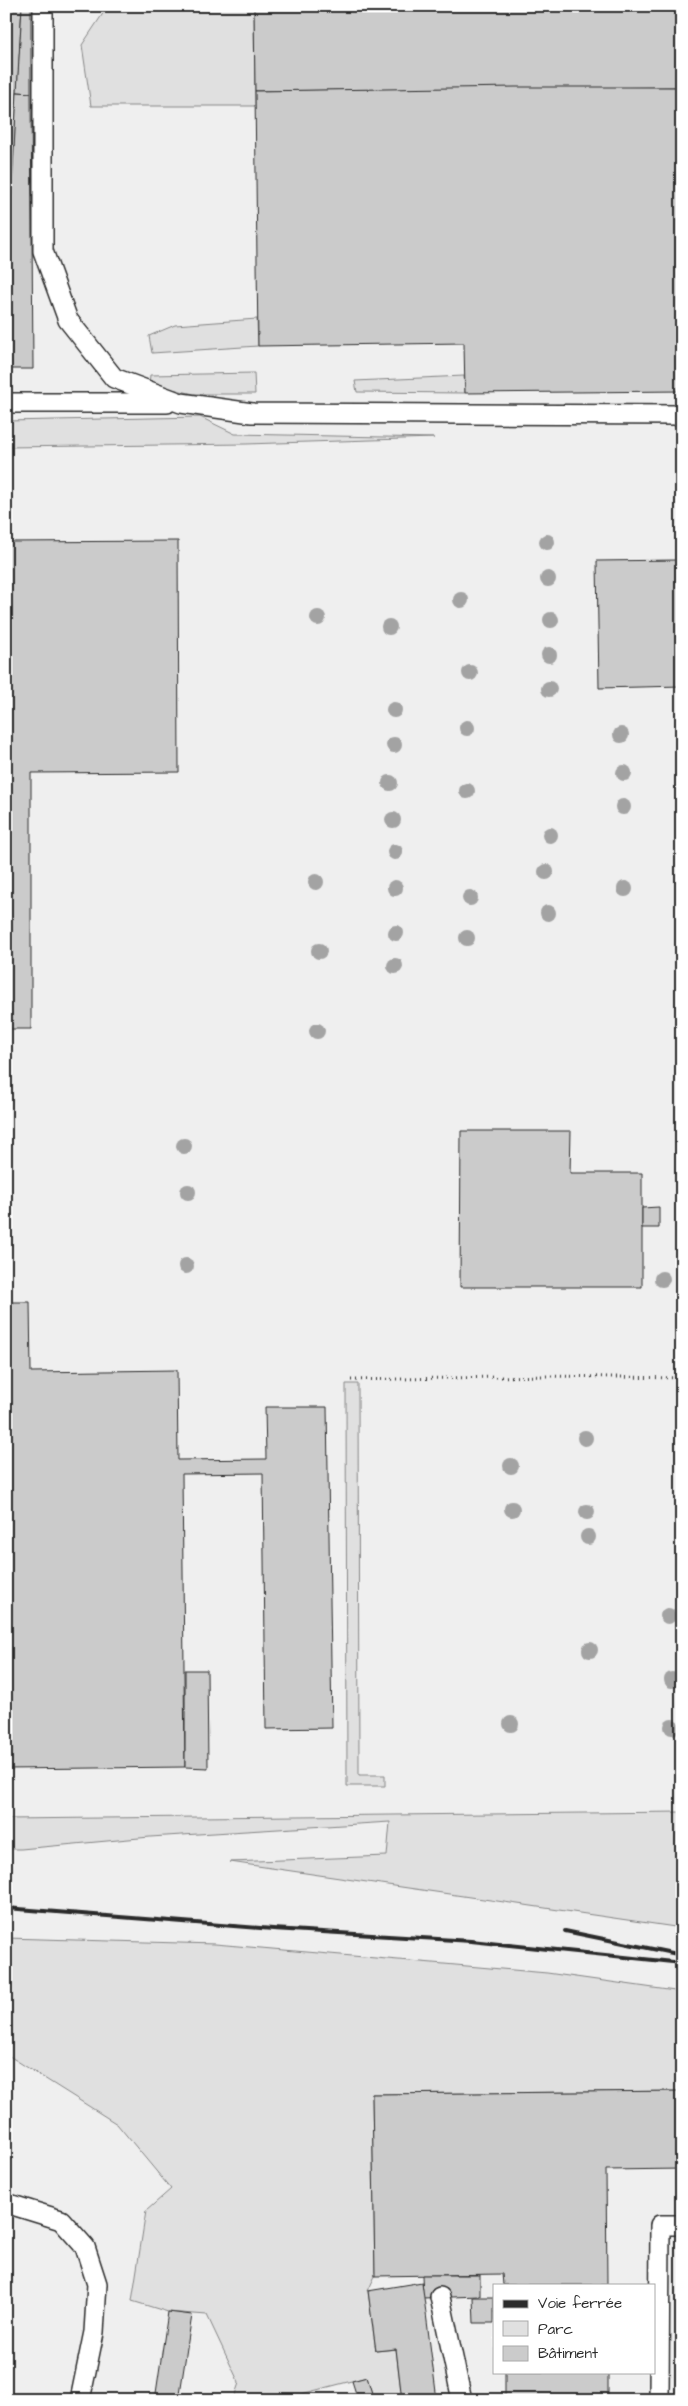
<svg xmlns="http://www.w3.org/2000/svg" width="688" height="2406" font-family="'Architects Daughter',sans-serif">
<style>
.built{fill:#efefef;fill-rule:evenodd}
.green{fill:#e0e0e0;stroke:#868686}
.building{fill:#cbcbcb;stroke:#2b2b2b}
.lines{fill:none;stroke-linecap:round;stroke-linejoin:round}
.lane-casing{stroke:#2b2b2b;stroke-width:22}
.path{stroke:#2b2b2b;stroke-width:3;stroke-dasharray:1 4;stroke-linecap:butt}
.lane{stroke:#fff;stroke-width:19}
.rail{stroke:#2b2b2b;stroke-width:4}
.tree{fill:#a3a3a3}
</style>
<rect width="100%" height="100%" fill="#fff"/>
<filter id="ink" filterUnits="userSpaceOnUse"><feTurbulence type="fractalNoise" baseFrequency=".02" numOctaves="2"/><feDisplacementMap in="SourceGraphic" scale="10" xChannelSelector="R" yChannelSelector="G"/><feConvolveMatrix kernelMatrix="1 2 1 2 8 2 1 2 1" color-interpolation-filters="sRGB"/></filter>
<g filter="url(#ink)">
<path class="built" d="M6 6H682V2400H6ZM494 2285H654V2372H494Z"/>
<g class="green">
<path d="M108 6H254L255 106H91L82 45Z"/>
<path d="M257 319 258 346 152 353 149 336 175 325Z"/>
<path d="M254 373 255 394H194L149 384 150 375Z"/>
<path d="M464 376 465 393 357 392 355 381Z"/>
<path d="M200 417 235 434 434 438 246 444 6 447V421Z"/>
<path d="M346 1384H358L359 1775H385V1786H347Z"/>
<path d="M682 1812V1928L230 1862 387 1856 390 1822 150 1837 21 1849H6V1819Z"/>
<path d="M6 1938 215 1944 547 1973 682 1992V2091L372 2094 375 2276 368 2291 376 2351 396 2349 402 2400H374L367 2377 278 2400H233L239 2383 207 2315 168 2312 132 2301 146 2211 171 2189 117 2124 6 2054Z"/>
</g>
<g class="building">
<path d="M6 6H22L6 302Z"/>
<path d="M22 6H31V93L17 92Z"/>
<path d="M254 6H682V87L255 91Z"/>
<path d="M515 87H682V391L465 393 464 343 258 346 255 91Z"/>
<path d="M17 92 31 93 33 369H6V302Z"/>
<path d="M178 541 179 772 31 773V1029H6V542Z"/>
<path d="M677 560H682V686L599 688 597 561Z"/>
<path d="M461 1131H571L570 1173H642V1287H460Z"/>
<path d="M659 1207V1228H642V1208Z"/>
<path d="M6 1302H30L31 1372 177 1370 178 1460 266 1459 265 1407H327L332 1728 266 1729 263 1473 182 1474 185 1767 6 1769Z"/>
<path d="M185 1670H207L208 1768 185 1767Z"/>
<path d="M682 2091V2169L606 2170 607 2285H503L502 2274 375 2276 372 2094Z"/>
<path d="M422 2275H480V2296L423 2298Z"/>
<path d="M422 2282 437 2400H402L396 2349 376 2351 368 2291Z"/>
<path d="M473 2297H494V2323H474Z"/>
<path d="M168 2312 192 2315 179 2400H155Z"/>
<rect x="505" y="2372" width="103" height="28"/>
<path d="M367 2377 374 2400H358L352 2381Z"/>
</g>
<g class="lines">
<g class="lane-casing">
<g id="lane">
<path d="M43 6V251L68 320 114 378 181 403 252 413 682 415"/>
<path d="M6 403H167"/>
<path d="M6 2203 61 2220 85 2247 97 2284 94 2332 80 2400"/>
<path d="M440 2297 462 2400"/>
<path d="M659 2400 660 2225H682"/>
</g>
</g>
<path class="path" d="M351 1380 547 1376 682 1378"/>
<use href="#lane" class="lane"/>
<g class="rail">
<path d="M6 1908 273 1929 471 1941 682 1963"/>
<path d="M565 1931 682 1955"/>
</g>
</g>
<g class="tree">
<circle cx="547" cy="542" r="8"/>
<circle cx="548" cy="579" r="8"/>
<circle cx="461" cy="600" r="8"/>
<circle cx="318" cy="618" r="8"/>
<circle cx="551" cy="620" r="8"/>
<circle cx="389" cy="627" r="8"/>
<circle cx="549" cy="655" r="8"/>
<circle cx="470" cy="673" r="8"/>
<circle cx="549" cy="689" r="8"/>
<circle cx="394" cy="710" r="8"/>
<circle cx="467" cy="728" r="8"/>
<circle cx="621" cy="735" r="8"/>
<circle cx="394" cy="745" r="8"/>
<circle cx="624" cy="773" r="8"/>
<circle cx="390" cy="783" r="8"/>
<circle cx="467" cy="791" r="8"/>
<circle cx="623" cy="807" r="8"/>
<circle cx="393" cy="820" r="8"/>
<circle cx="550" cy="835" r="8"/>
<circle cx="395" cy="852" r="8"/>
<circle cx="546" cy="872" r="8"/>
<circle cx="316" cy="882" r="8"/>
<circle cx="395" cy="888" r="8"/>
<circle cx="625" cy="889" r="8"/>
<circle cx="470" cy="898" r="8"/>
<circle cx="548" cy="913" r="8"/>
<circle cx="396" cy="933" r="8"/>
<circle cx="467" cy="938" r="8"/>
<circle cx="319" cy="951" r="8"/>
<circle cx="395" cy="966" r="8"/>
<circle cx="317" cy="1031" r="8"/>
<circle cx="184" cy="1146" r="8"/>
<circle cx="188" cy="1192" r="8"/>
<circle cx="186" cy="1266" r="8"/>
<circle cx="662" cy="1279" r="8"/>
<circle cx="585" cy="1438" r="8"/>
<circle cx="511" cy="1466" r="8"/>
<circle cx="512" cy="1509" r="8"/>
<circle cx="587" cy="1512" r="8"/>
<circle cx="588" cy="1537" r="8"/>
<circle cx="668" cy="1616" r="8"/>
<circle cx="590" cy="1650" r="8"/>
<circle cx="672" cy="1680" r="8"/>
<circle cx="511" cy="1724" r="8"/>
<circle cx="672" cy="1727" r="8"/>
</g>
</g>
<rect width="688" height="2406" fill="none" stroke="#fff" stroke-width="25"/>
<rect x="12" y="12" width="663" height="2381" fill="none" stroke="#2b2b2b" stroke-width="2" filter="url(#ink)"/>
<rect x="493" y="2284" width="162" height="90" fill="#ffffff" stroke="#aaaaaa"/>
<rect x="503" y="2300" width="25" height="8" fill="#2b2b2b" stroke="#aaaaaa"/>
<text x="538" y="2308" font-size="15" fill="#2b2b2b">Voie ferrée</text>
<rect x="503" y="2321" width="25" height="15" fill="#e0e0e0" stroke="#aaaaaa"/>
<text x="538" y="2334" font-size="15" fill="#2b2b2b">Parc</text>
<rect x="503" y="2346" width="25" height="15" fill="#cbcbcb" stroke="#aaaaaa"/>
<text x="538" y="2358" font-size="15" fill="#2b2b2b">Bâtiment</text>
</svg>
